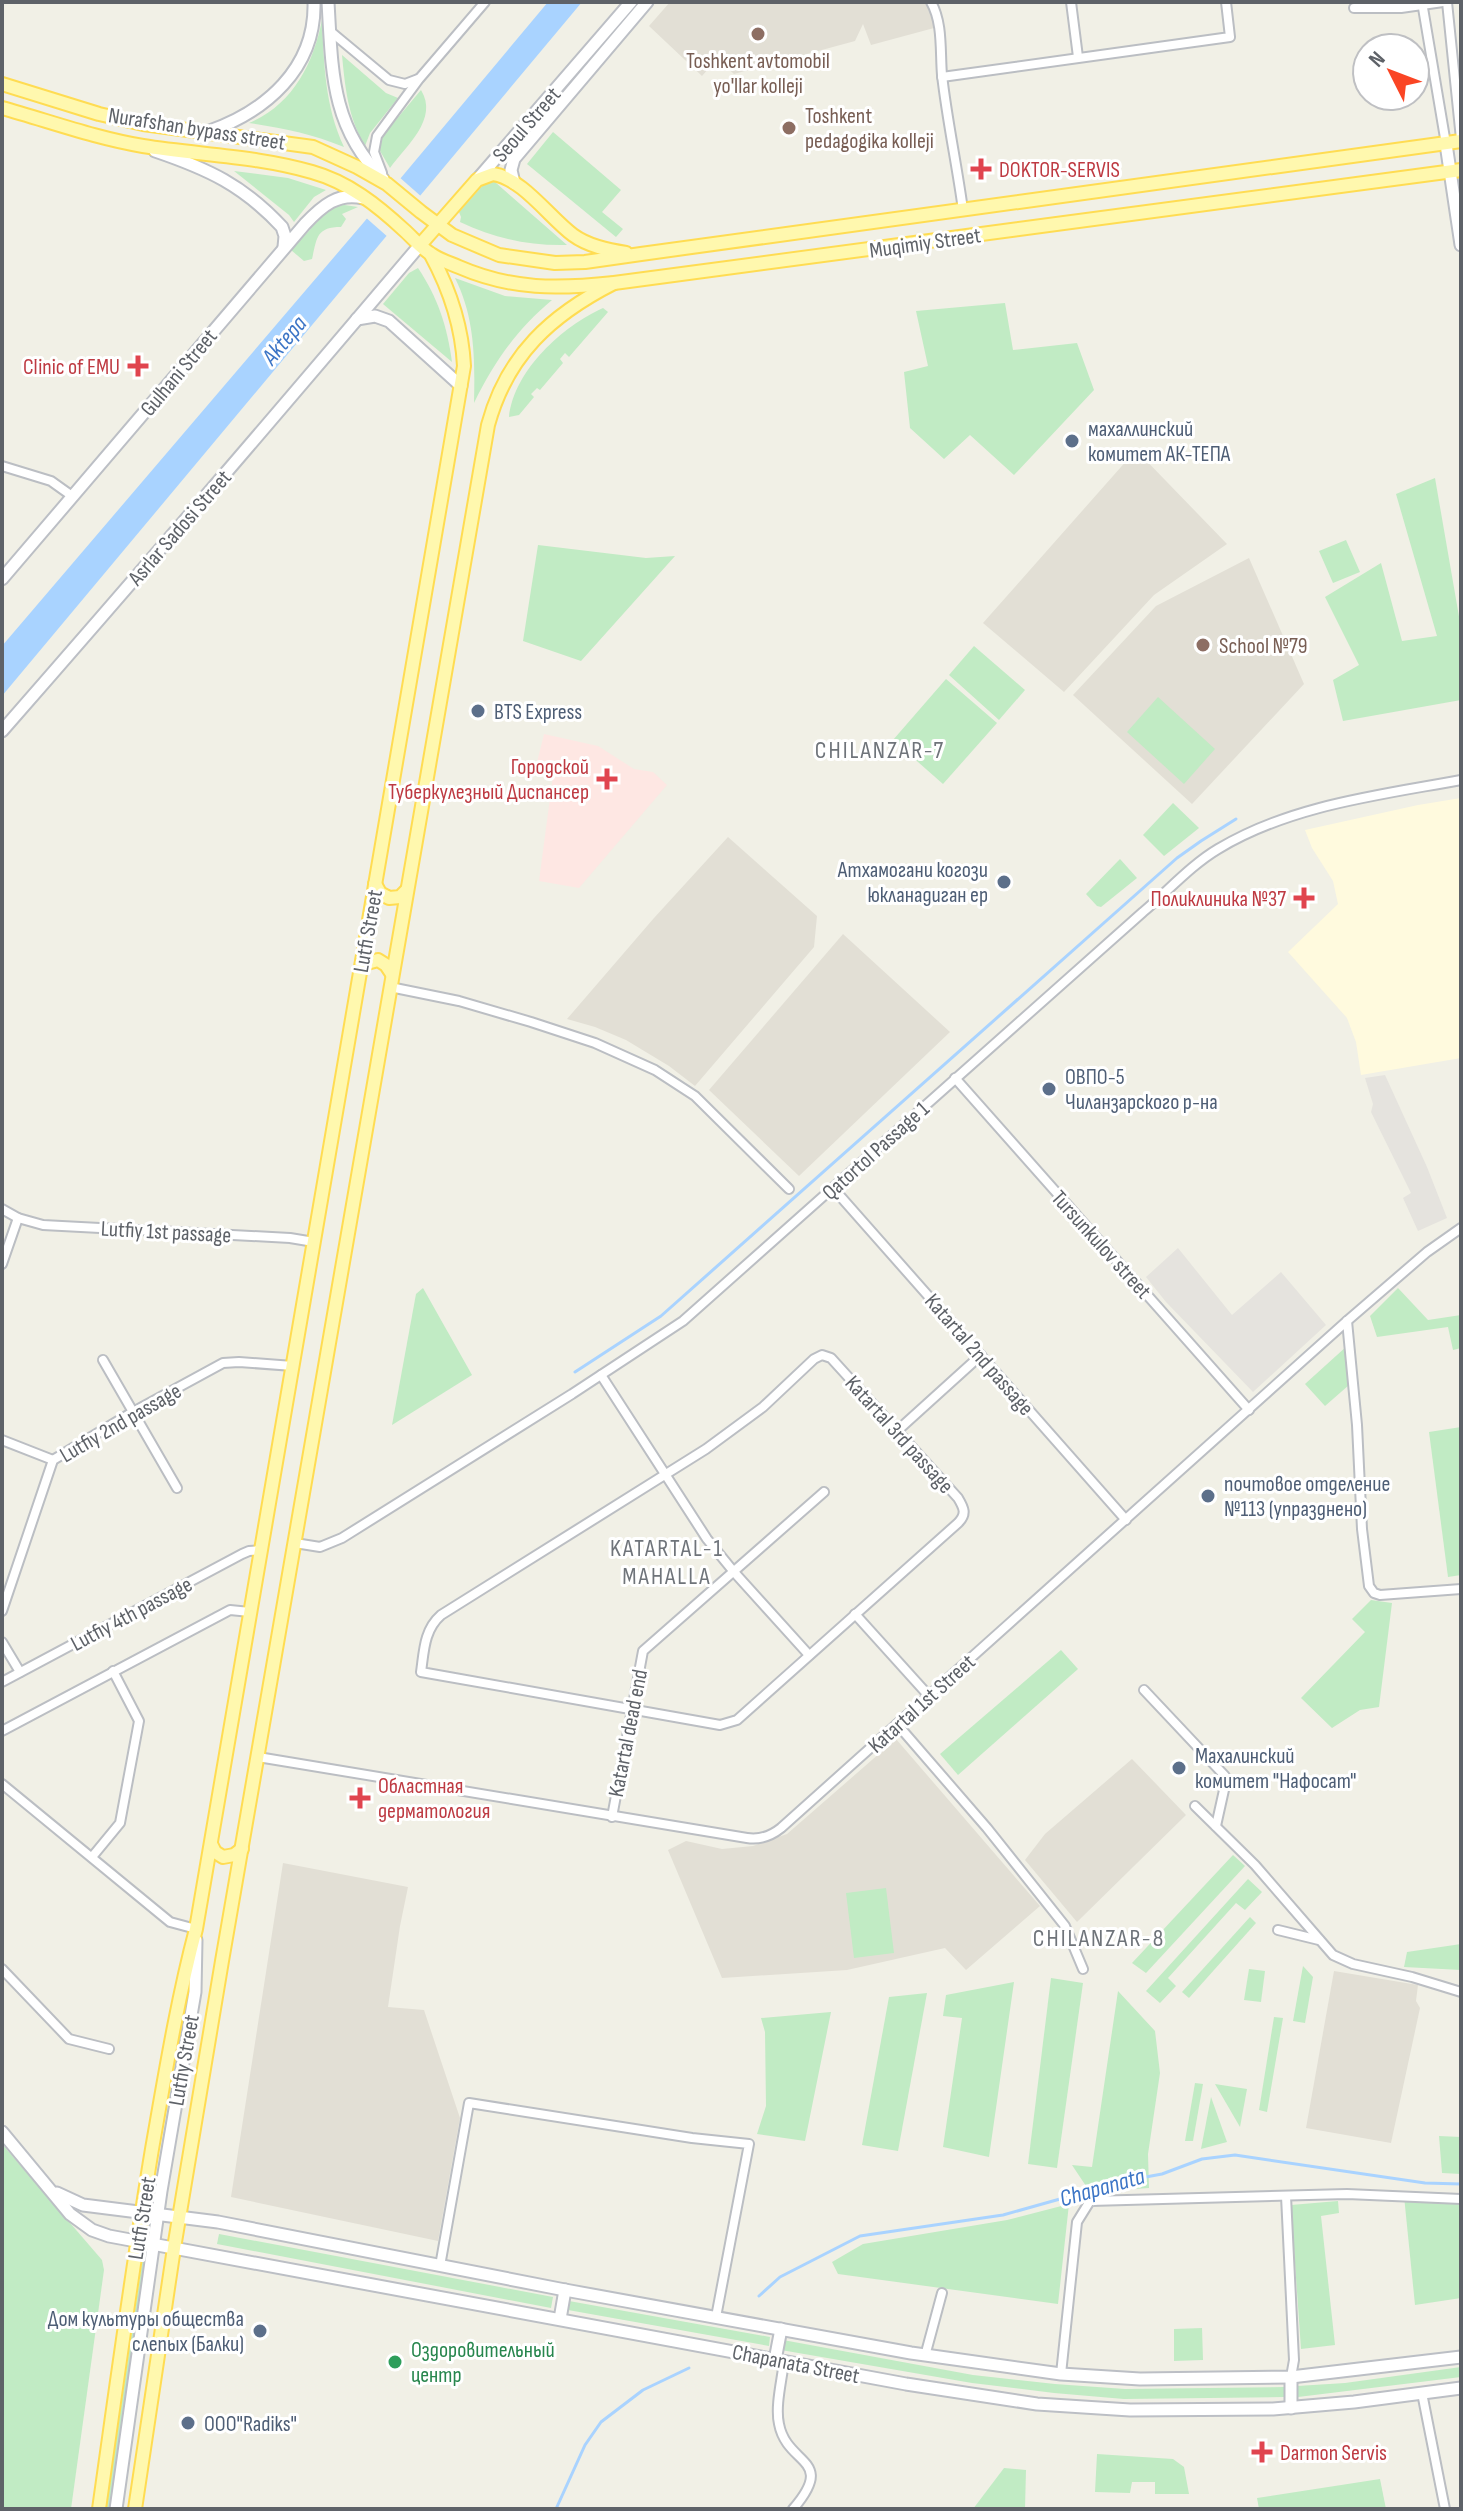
<svg xmlns="http://www.w3.org/2000/svg" width="1463" height="2511" font-family="'Sofia Sans Condensed',sans-serif">
<style>
.commercial{fill:#fffade}
.industrial{fill:#e5e3de}
.education{fill:#e2dfd5}
.medical{fill:#fee7e3}
.green{fill:#c1ebc4}
.water{fill:#a9d3ff}
.pier{fill:#f1f0e6}
.lines{fill:none;stroke-linecap:round;stroke-linejoin:round}
.stream{stroke:#a9d3ff;stroke-width:3}
.street-casing{stroke:#bbbec3;stroke-width:12}
.secondary-casing{stroke:#bcbfc5;stroke-width:15}
.primary-casing{stroke:#ffdc52;stroke-width:16}
.street{stroke:#fff;stroke-width:8}
.secondary{stroke:#fff;stroke-width:11}
.primary{stroke:#fff8ae;stroke-width:12}
.education-dot{fill:#8d6e63;stroke:#fff;stroke-width:3}
.health-dot{fill:#e0444e;stroke:#fff;stroke-width:3}
.service-dot{fill:#5c6f8a;stroke:#fff;stroke-width:3}
.leisure-dot{fill:#2e9e5b;stroke:#fff;stroke-width:3}
.labels{text-anchor:middle;stroke-width:6;stroke-linejoin:round;paint-order:stroke}
.education-label{font-size:22px;fill:#785e54;stroke:#fff;text-anchor:start}
.street-label{font-size:22px;fill:#5e6268;stroke:#fff}
.health-label{font-size:22px;fill:#be3a42;stroke:#fff;text-anchor:start}
.service-label{font-size:22px;fill:#4e5e75;stroke:#fff;text-anchor:start}
.leisure-label{font-size:22px;fill:#27864d;stroke:#fff;text-anchor:start}
.water-label{font-size:24px;font-style:italic;fill:#3c75c6;stroke:#fff}
.neighbourhood-label{font-size:24px;letter-spacing:2px;fill:#6f747a;stroke:#fff}
</style>
<rect width="100%" height="100%" fill="#f1f0e6"/>
<path class="commercial" d="M1461 798V1058L1361 1075 1356 1042 1347 1018 1288 952 1338 904 1333 881 1312 848 1305 830 1418 805Z"/>
<g class="industrial">
<path d="M1385 1075 1427 1167 1447 1218 1418 1231 1403 1198 1411 1193 1371 1112 1373 1104 1365 1078Z"/>
<path d="M1178 1248 1232 1315 1281 1272 1326 1325 1253 1392 1166 1302 1146 1277Z"/>
</g>
<g class="education">
<path d="M670 2H927L930 4 934 28 871 45 863 24 855 41 734 74 717 59 702 76 649 26Z"/>
<path d="M1136 450 1227 544 1154 595 1064 692 983 623Z"/>
<path d="M1249 558 1304 684 1192 804 1073 695 1156 606Z"/>
<path d="M728 837 817 916 814 947 695 1086 669 1066 626 1040 595 1027 567 1019 654 918Z"/>
<path d="M843 934 950 1032 799 1176 709 1090Z"/>
<path d="M896 1739 1040 1906 966 1970 945 1948 847 1970 722 1978 668 1850 686 1841 722 1849 753 1846 787 1834Z"/>
<path d="M1132 1759 1186 1815 1077 1922 1025 1860 1045 1834Z"/>
<path d="M283 1863 408 1887 400 1926 388 2007 424 2010 460 2118 438 2241 231 2197Z"/>
<path d="M1334 1971 1418 1985 1416 2001 1420 2008 1391 2143 1306 2128Z"/>
</g>
<path class="medical" d="M544 734 598 746 634 769 653 772 667 785 579 888 539 881 554 768 537 762Z"/>
<g class="green">
<path d="M322 20C324 65 325 106 344 147 312 134 283 128 249 123 292 105 313 65 322 20Z"/>
<path d="M342 55 386 93 398 98 370 133 365 146C348 117 345 87 342 55Z"/>
<path d="M421 90C439 119 406 146 390 168L380 151 379 140Z"/>
<path d="M553 132 621 190 602 212 623 229 616 237 527 164Z"/>
<path d="M234 171 288 178 326 190 314 197 294 222 289 215Z"/>
<path d="M492 181 495 182 567 245C528 246 494 238 460 222L461 217 459 212 484 184Z"/>
<path d="M338 204 358 207 342 214 346 219 341 227C316 227 317 238 312 259L304 261 291 250 330 208Z"/>
<path d="M418 268C438 298 447 326 452 362L383 304 409 273Z"/>
<path d="M455 278 505 296 552 300C517 329 494 362 474 403 475 359 475 318 455 278Z"/>
<path d="M1005 303 1013 350 1077 343 1094 390 1014 475 970 435 944 459 910 428 904 372 928 366 916 311Z"/>
<path d="M603 308 608 312 569 357 565 353 560 359 563 363 540 390 537 388 531 394 534 397 519 415 509 417C514 370 563 326 603 308Z"/>
<path d="M1435 478 1461 628V700L1343 721 1333 680 1359 665 1325 597 1381 563 1402 641 1437 636 1396 494Z"/>
<path d="M1346 540 1360 572 1333 583 1319 551Z"/>
<path d="M538 545 646 558 675 556 581 661 523 641Z"/>
<path d="M974 646 1025 690 999 720 949 675Z"/>
<path d="M946 679 997 723 943 784 893 740Z"/>
<path d="M1158 697 1215 749 1184 784 1127 732Z"/>
<path d="M1173 803 1199 828 1164 856 1143 835Z"/>
<path d="M1120 859 1137 878 1101 907 1097 906 1086 894Z"/>
<path d="M423 1288 472 1375 392 1425 416 1294Z"/>
<path d="M1398 1288 1428 1320 1461 1315V1348L1453 1350 1448 1327 1377 1337 1370 1316Z"/>
<path d="M1347 1346 1349 1385 1325 1406 1305 1384Z"/>
<path d="M1461 1427V1575L1448 1577 1429 1432Z"/>
<path d="M1371 1600 1392 1603 1379 1707 1360 1710 1332 1728 1301 1698 1365 1632 1352 1619Z"/>
<path d="M1061 1650 1078 1669 958 1775 940 1754Z"/>
<path d="M1233 1855 1245 1866 1146 1973 1132 1963Z"/>
<path d="M1248 1879 1262 1892 1245 1910 1236 1903 1168 1978 1176 1986 1160 2003 1146 1991Z"/>
<path d="M886 1888 894 1953 854 1958 846 1893Z"/>
<path d="M1250 1917 1256 1923 1189 1998 1182 1992Z"/>
<path d="M1461 1944V1970L1404 1967 1407 1952Z"/>
<path d="M1303 1966 1313 1977 1305 2023 1293 2021Z"/>
<path d="M1249 1969 1265 1971 1261 2002 1244 2000Z"/>
<path d="M1051 1978 1083 1983 1057 2168 1028 2164Z"/>
<path d="M1014 1982 989 2157 943 2147 962 2018 943 2016 946 1995Z"/>
<path d="M188 1984 191 1993 155 2198 153 2197Z"/>
<path d="M1118 1991 1155 2031 1160 2073 1148 2154 1149 2188 1090 2192 1072 2165 1092 2167Z"/>
<path d="M927 1993 898 2151 862 2145 889 1997Z"/>
<path d="M831 2012 805 2141 757 2134 766 2106 765 2032 761 2018Z"/>
<path d="M1274 2017 1283 2018 1267 2112 1259 2110Z"/>
<path d="M1195 2083 1203 2084 1193 2141H1185Z"/>
<path d="M1215 2084 1247 2089 1240 2127Z"/>
<path d="M1211 2097 1227 2142 1201 2149Z"/>
<path d="M1439 2136 1461 2137V2174L1442 2173Z"/>
<path d="M2 2144 102 2260 104 2270 71 2509H2Z"/>
<path d="M1404 2196 1461 2199V2298L1415 2305Z"/>
<path d="M1338 2201 1339 2213 1321 2216 1335 2345 1301 2349 1291 2205Z"/>
<path d="M1069 2204 1058 2304 838 2274 832 2262 863 2244 1007 2220Z"/>
<path d="M219 2234 553 2297 551 2308 217 2244Z"/>
<path d="M143 2255H148L111 2509H106Z"/>
<path d="M569 2301 770 2337 769 2346 568 2310Z"/>
<path d="M1202 2328 1203 2360 1174 2361V2329Z"/>
<path d="M783 2340 973 2375 1055 2384 1125 2389 1284 2387V2397L1124 2399 1054 2393 972 2383 781 2350Z"/>
<path d="M1461 2367V2377L1298 2397 1297 2386 1345 2383Z"/>
<path d="M1097 2454 1173 2459 1184 2467 1189 2494H1155V2482H1132L1130 2493 1095 2492Z"/>
<path d="M1004 2468 1026 2470 1025 2509H973Z"/>
<path d="M1380 2479 1386 2509H1259L1257 2498Z"/>
</g>
<path class="water" d="M548 2H582L2 696V646L364 222Z"/>
<path class="pier" d="M398 176 423 198 389 238 364 216Z"/>
<g class="lines">
<g class="stream">
<path d="M575 1372 661 1316 1177 858 1201 841 1236 819"/>
<path d="M759 2296 780 2277 860 2236 1003 2215 1124 2181 1162 2174 1202 2159 1235 2155 1425 2183 1461 2184"/>
<path d="M556 2509 585 2445 601 2422 643 2390 689 2368"/>
</g>
<g class="street-casing">
<g id="street">
<path d="M931 2C943 23 940 51 942 75 947 120 957 165 963 210"/>
<path d="M1071 2 1078 57"/>
<path d="M1422 2 1446 144"/>
<path d="M1447 2 1461 139"/>
<path d="M1354 8H1401L1443 2"/>
<path d="M330 31 389 80 405 84 418 79"/>
<path d="M942 77 1230 37 1226 2"/>
<path d="M382 173 374 152 377 136 419 79 485 2"/>
<path d="M2 466 51 481 72 496"/>
<path d="M390 987 459 1001 531 1022 595 1043 655 1070 695 1096 789 1189"/>
<path d="M955 1078 1249 1410"/>
<path d="M833 1188 1126 1520"/>
<path d="M2 1209 18 1218 43 1225 290 1238 314 1242"/>
<path d="M2 1264 18 1218"/>
<path d="M1347 1321 1357 1425 1362 1529 1369 1586 1374 1593 1380 1595 1461 1589"/>
<path d="M822 1355 831 1358 958 1498C964 1508 967 1514 958 1523L737 1720 720 1725 421 1672C424 1651 424 1630 441 1615L706 1449 763 1407 814 1359Z"/>
<path d="M103 1360 177 1488"/>
<path d="M601 1375 707 1539 734 1572 809 1655"/>
<path d="M897 1431 981 1355"/>
<path d="M2 1440 53 1460"/>
<path d="M295 1543 320 1547 342 1538 572 1394 683 1321 1143 912C1167 892 1191 865 1218 849 1291 805 1380 795 1461 780"/>
<path d="M2 1611 53 1460 133 1412 223 1363 239 1362 293 1366"/>
<path d="M855 1614 929 1696"/>
<path d="M2 1642 20 1672"/>
<path d="M2 1682 242 1554 249 1551 261 1550"/>
<path d="M1144 1690 1225 1776 1224 1790 1216 1826"/>
<path d="M897 1724 987 1828 1065 1926 1083 1969"/>
<path d="M2 1731 230 1610 250 1612"/>
<path d="M258 1757 747 1838C760 1840 771 1836 781 1828L1347 1321 1427 1252 1461 1228"/>
<path d="M2 1784 170 1922 196 1929"/>
<path d="M1195 1806 1255 1865 1333 1955 1353 1964 1412 1977 1461 1992"/>
<path d="M612 1817 643 1651 824 1492"/>
<path d="M92 1857 120 1823 139 1721 113 1671"/>
<path d="M1278 1930 1319 1940"/>
<path d="M2 1969 69 2039 109 2049"/>
<path d="M1286 2196 1294 2360 1291 2377"/>
<path d="M440 2266 469 2103 692 2138 749 2144 716 2317"/>
<path d="M925 2356 942 2293"/>
<path d="M784 2361C782 2380 775 2406 779 2424 787 2466 837 2458 793 2509"/>
<path d="M1061 2374 1077 2222 1090 2201 1347 2194 1461 2199"/>
<path d="M1422 2393 1445 2509"/>
</g>
</g>
<g class="secondary-casing">
<g id="secondary">
<path d="M328 2C332 71 331 127 383 179"/>
<path d="M207 132C265 112 316 69 314 2"/>
<path d="M1446 144 1461 245"/>
<path d="M155 151C208 169 243 185 282 227L285 236 284 247"/>
<path d="M477 180 631 2"/>
<path d="M514 183 511 170 514 159 647 2"/>
<path d="M357 319 375 316 389 321 461 386"/>
<path d="M2 579 305 224C322 206 338 192 363 198"/>
<path d="M2 731C143 570 282 408 420 245"/>
<path d="M2 2132 70 2214 92 2230 109 2236 906 2384 1037 2404 1130 2410 1273 2409 1354 2402 1461 2388"/>
<path d="M57 2193 83 2205 218 2222 565 2290 911 2353 1061 2374 1140 2379 1291 2377 1461 2357"/>
<path d="M560 2319 565 2290"/>
<path d="M775 2360 781 2329"/>
<path d="M1291 2377V2408"/>
<path d="M116 2509 161 2191 195 1992 196 1940"/>
</g>
</g>
<g class="primary-casing">
<g id="primary">
<path d="M2 84 99 114 143 124 313 147 357 167 387 184 421 212 452 235 499 255 555 263 585 262 641 254 1461 141"/>
<path d="M2 108C49 121 95 138 143 146 199 155 257 156 312 172 348 182 377 205 404 230 413 238 421 248 431 254 439 260 450 263 459 267 512 290 558 289 614 283L1461 170"/>
<path d="M420 245 477 180 493 174C522 178 550 218 573 235 588 246 608 250 626 253"/>
<path d="M375 884 380 893 389 898 400 897 407 890"/>
<path d="M360 971 367 963 378 960 386 965 392 974"/>
<path d="M211 1844 215 1852 223 1857 234 1855 242 1849"/>
<path d="M99 2509C116 2389 132 2269 152 2149 165 2075 177 2001 196 1929L464 366C462 326 450 290 431 255"/>
<path d="M135 2509 174 2248 222 1961 488 425C507 355 551 315 614 283"/>
</g>
</g>
<use href="#street" class="street"/>
<use href="#secondary" class="secondary"/>
<use href="#primary" class="primary"/>
</g>
<g class="education-dot">
<circle cx="758" cy="34" r="8"/>
<circle cx="789" cy="128" r="8"/>
<circle cx="1203" cy="645" r="8"/>
</g>
<g class="health-dot">
<path d="M977 157h8v8h8v8h-8v8h-8v-8h-8v-8h8z"/>
<path d="M134 354h8v8h8v8h-8v8h-8v-8h-8v-8h8z"/>
<path d="M603 767h8v8h8v8h-8v8h-8v-8h-8v-8h8z"/>
<path d="M1300 886h8v8h8v8h-8v8h-8v-8h-8v-8h8z"/>
<path d="M356 1786h8v8h8v8h-8v8h-8v-8h-8v-8h8z"/>
<path d="M1258 2440h8v8h8v8h-8v8h-8v-8h-8v-8h8z"/>
</g>
<g class="service-dot">
<circle cx="1072" cy="441" r="8"/>
<circle cx="478" cy="711" r="8"/>
<circle cx="1004" cy="882" r="8"/>
<circle cx="1049" cy="1089" r="8"/>
<circle cx="1208" cy="1496" r="8"/>
<circle cx="1179" cy="1768" r="8"/>
<circle cx="260" cy="2331" r="8"/>
<circle cx="188" cy="2423" r="8"/>
</g>
<circle class="leisure-dot" cx="395" cy="2362" r="8"/>
<g class="labels">
<g class="education-label">
<text x="758" y="68" text-anchor="middle">Toshkent avtomobil<tspan x="758" dy="25">yo'llar kolleji</tspan></text>
<text x="805" y="123">Toshkent<tspan x="805" dy="25">pedagogika kolleji</tspan></text>
<text x="1219" y="653">School №79</text>
</g>
<g class="street-label">
<text transform="translate(526 124) rotate(-49)" y="8">Seoul Street</text>
<text transform="translate(197 128) rotate(9)" y="8">Nurafshan bypass street</text>
<text transform="translate(925 242) rotate(-8)" y="8">Muqimiy Street</text>
<text transform="translate(178 372) rotate(-50)" y="8">Gulhani Street</text>
<text transform="translate(179 527) rotate(-49)" y="8">Asrlar Sadosi Street</text>
<text transform="translate(367 931) rotate(-80)" y="8">Lutfi Street</text>
<text transform="translate(875 1150) rotate(-42)" y="8">Qatortol Passage 1</text>
<text transform="translate(166 1231) rotate(3)" y="8">Lutfiy 1st passage</text>
<text transform="translate(1102 1244) rotate(48)" y="8">Tursunkulov street</text>
<text transform="translate(980 1354) rotate(49)" y="8">Katartal 2nd passage</text>
<text transform="translate(120 1422) rotate(-30)" y="8">Lutfiy 2nd passage</text>
<text transform="translate(900 1434) rotate(48)" y="8">Katartal 3rd passage</text>
<text transform="translate(131 1613) rotate(-28)" y="8">Lutfiy 4th passage</text>
<text transform="translate(921 1703) rotate(-42)" y="8">Katartal 1st Street</text>
<text transform="translate(627 1733) rotate(-79)" y="8">Katartal dead end</text>
<text transform="translate(183 2060) rotate(-80)" y="8">Lutfiy Street</text>
<text transform="translate(141 2218) rotate(-81)" y="8">Lutfi Street</text>
<text transform="translate(796 2363) rotate(11)" y="8">Chapanata Street</text>
</g>
<g class="health-label">
<text x="999" y="177">DOKTOR-SERVIS</text>
<text x="120" y="374" text-anchor="end">Clinic of EMU</text>
<text x="589" y="774" text-anchor="end">Городской<tspan x="589" dy="25">Туберкулезный Диспансер</tspan></text>
<text x="1286" y="906" text-anchor="end">Поликлиника №37</text>
<text x="378" y="1793">Областная<tspan x="378" dy="25">дерматология</tspan></text>
<text x="1280" y="2460">Darmon Servis</text>
</g>
<g class="service-label">
<text x="1088" y="436">махаллинский<tspan x="1088" dy="25">комитет АК-ТЕПА</tspan></text>
<text x="494" y="719">BTS Express</text>
<text x="988" y="877" text-anchor="end">Атхамогани когози<tspan x="988" dy="25">юкланадиган ер</tspan></text>
<text x="1065" y="1084">ОВПО-5<tspan x="1065" dy="25">Чиланзарского р-на</tspan></text>
<text x="1224" y="1491">почтовое отделение<tspan x="1224" dy="25">№113 (упразднено)</tspan></text>
<text x="1195" y="1763">Махалинский<tspan x="1195" dy="25">комитет "Нафосат"</tspan></text>
<text x="244" y="2326" text-anchor="end">Дом культуры общества<tspan x="244" dy="25">слепых (Балки)</tspan></text>
<text x="204" y="2431">OOO"Radiks"</text>
</g>
<g class="leisure-label">
<text x="411" y="2357">Оздоровительный<tspan x="411" dy="25">центр</tspan></text>
</g>
<g class="water-label">
<text transform="translate(284 340) rotate(-50)" y="8">Aktepa</text>
<text transform="translate(1102 2187) rotate(-16)" y="8">Chapanata</text>
</g>
<g class="neighbourhood-label">
<text x="880" y="758">CHILANZAR-7</text>
<text x="667" y="1556">KATARTAL-1<tspan x="667" dy="28">MAHALLA</tspan></text>
<text x="1099" y="1946">CHILANZAR-8</text>
</g>
</g>
<rect width="1463" height="2511" fill="none" stroke="#5e6268" stroke-width="8"/>
<g transform="translate(1391 72) rotate(312)"><circle r="38" fill="#ffffff" stroke="#bfc0c3" stroke-width="2"/>
<path d="M0-6L14 30L0 20L-14 30Z" fill="#fa4524"/>
<text y="-12" font-size="22" font-weight="bold" text-anchor="middle" fill="#5e6268">N</text>
</g>
</svg>
